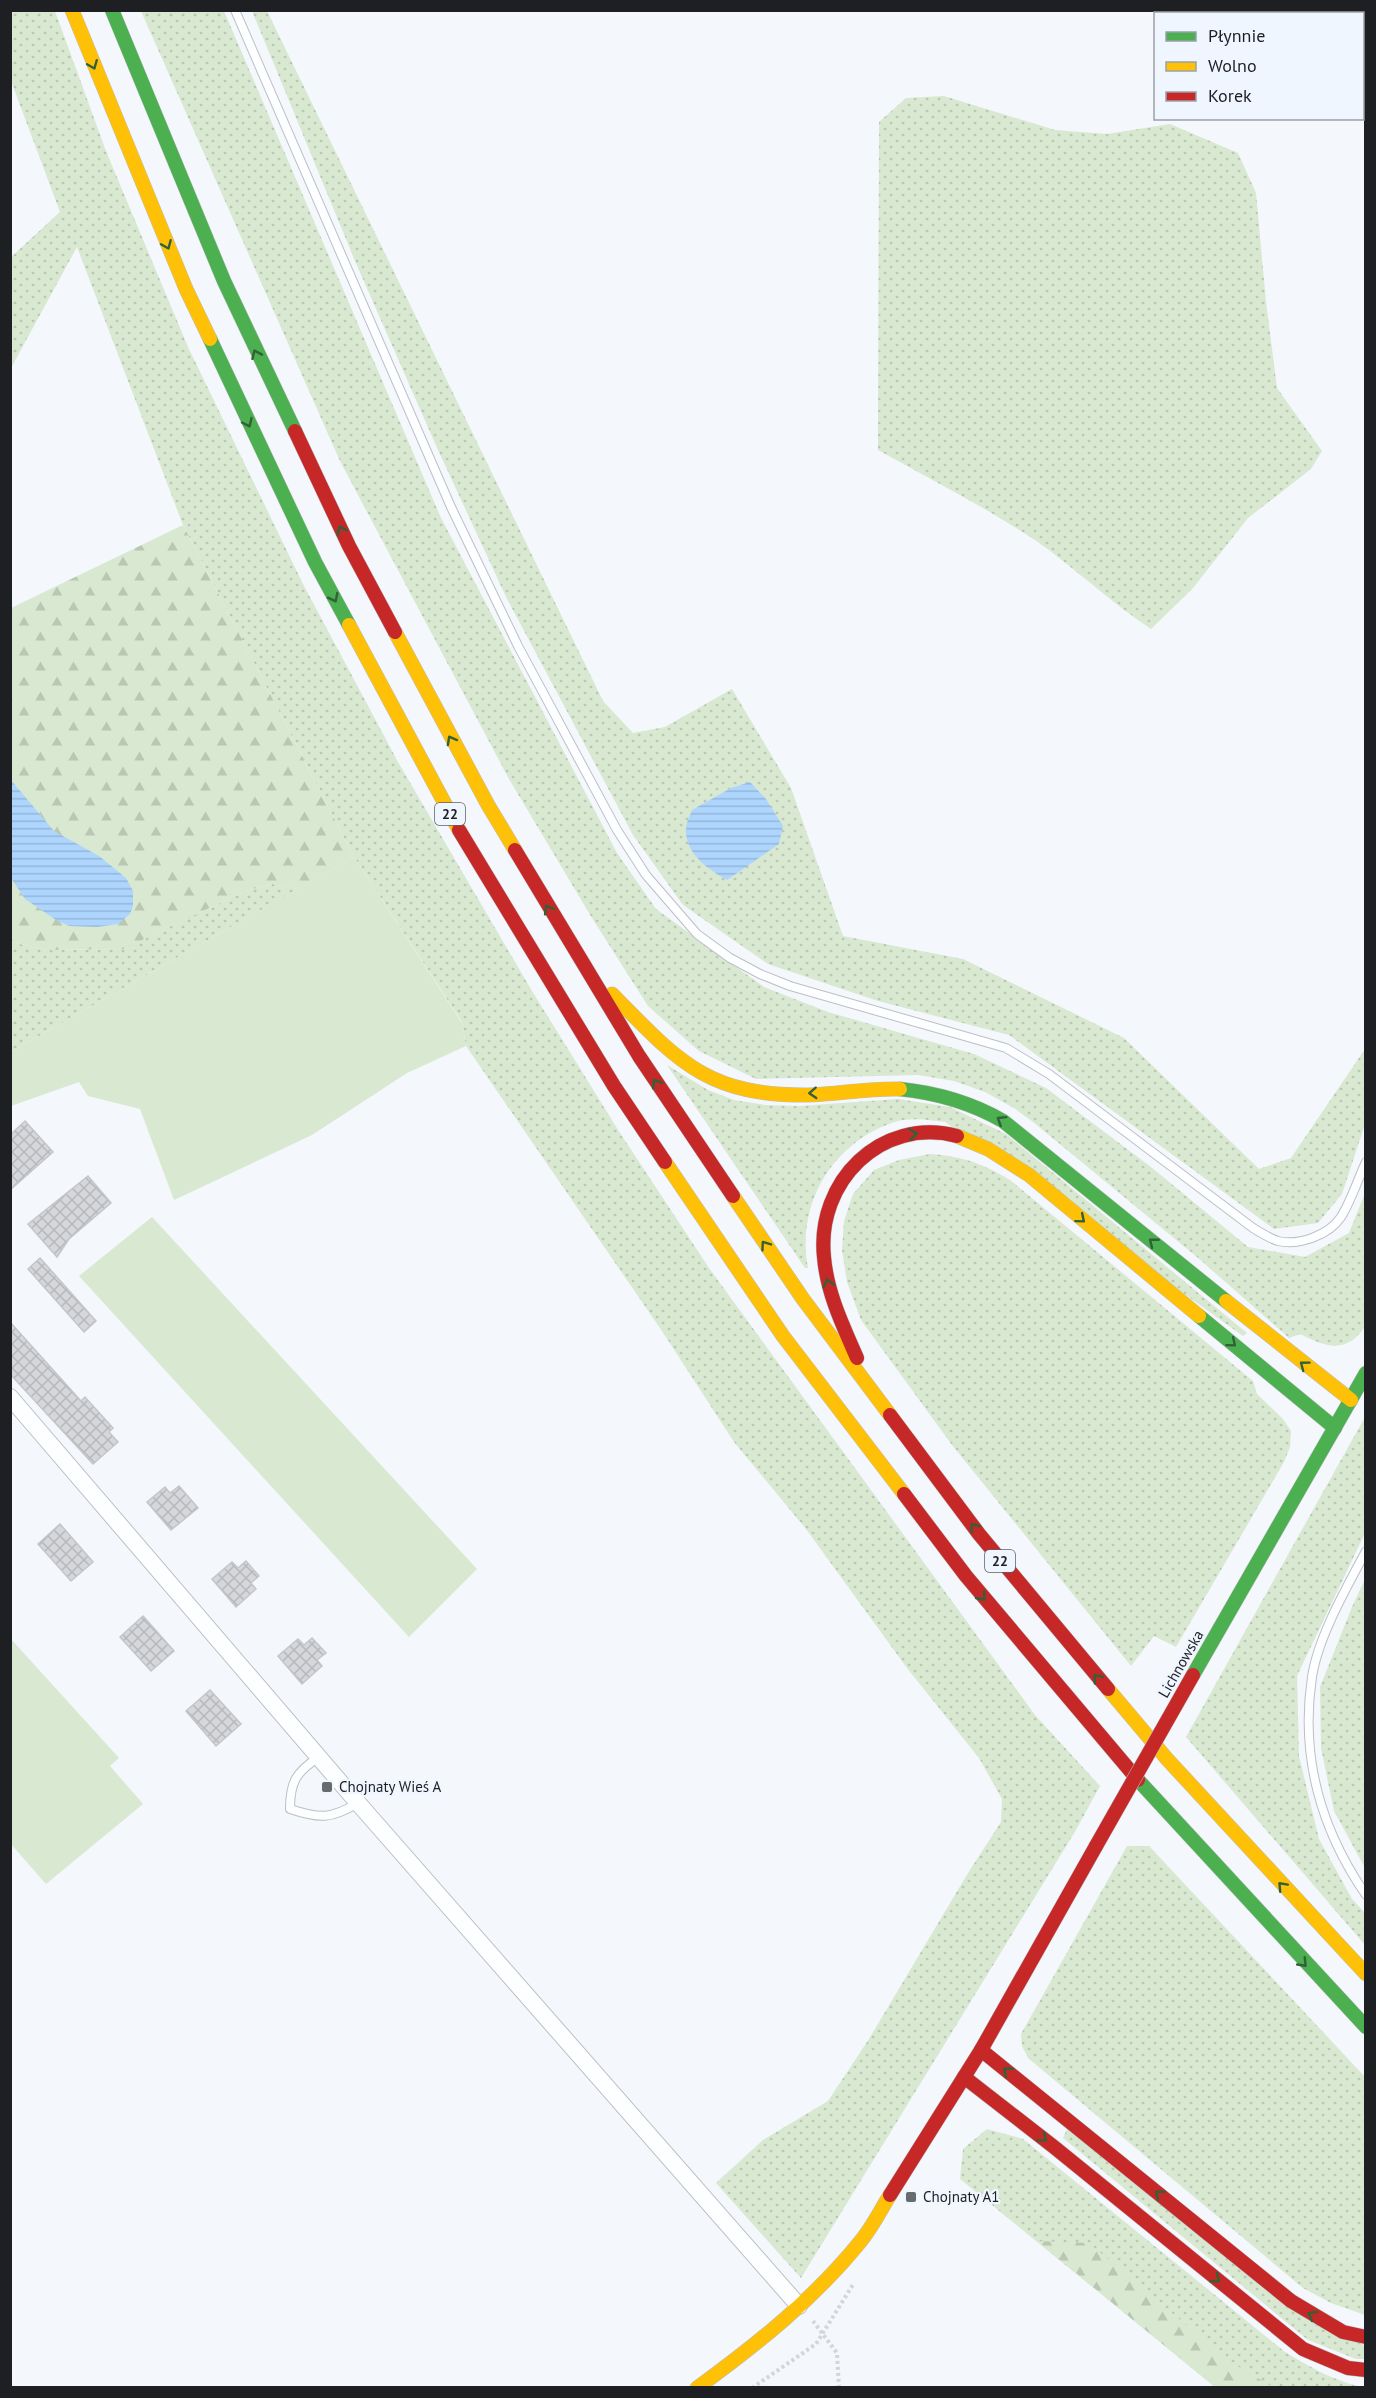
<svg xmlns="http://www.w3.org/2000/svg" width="1376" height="2398" font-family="'PT Sans',sans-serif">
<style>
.grass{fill:url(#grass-dots)}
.forest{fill:url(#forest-firs)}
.garden{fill:#d9e8d1}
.water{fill:url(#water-rules)}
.building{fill:url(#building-cross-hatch);stroke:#c4c6c9;stroke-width:1.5}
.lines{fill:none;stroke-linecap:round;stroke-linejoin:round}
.lane-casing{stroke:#bdbfc3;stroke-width:10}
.street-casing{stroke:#bdbfc3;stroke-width:18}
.fast-casing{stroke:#bdbfc3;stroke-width:15}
.slow-casing{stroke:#bdbfc3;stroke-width:15}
.jam-casing{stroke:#bdbfc3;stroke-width:15}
.path{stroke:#d4d5d7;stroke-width:4;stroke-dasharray:3 3;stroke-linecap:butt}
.lane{stroke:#fdfeff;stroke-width:8}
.street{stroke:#fdfeff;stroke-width:16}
.fast{stroke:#4caf50;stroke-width:14}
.slow{stroke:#ffc107;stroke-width:14}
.jam{stroke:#c62828;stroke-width:14}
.jam-bridge-casing{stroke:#bdbfc3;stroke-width:15;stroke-linecap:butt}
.jam-bridge{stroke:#c62828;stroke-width:14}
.oneway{stroke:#326037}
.poi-dot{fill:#686b6e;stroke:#f0f6ff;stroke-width:2}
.labels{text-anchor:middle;stroke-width:4.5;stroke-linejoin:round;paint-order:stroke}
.shield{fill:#f0f6ff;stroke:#5c6064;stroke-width:1.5}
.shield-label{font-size:14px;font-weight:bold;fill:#1d1f22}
.street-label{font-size:15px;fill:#1d1f22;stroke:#f0f6ff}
.poi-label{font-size:15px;fill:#1d1f22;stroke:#f0f6ff;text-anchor:start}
</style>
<defs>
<pattern id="grass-dots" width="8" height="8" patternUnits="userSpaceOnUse" patternTransform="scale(1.5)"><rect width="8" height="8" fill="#d9e8d1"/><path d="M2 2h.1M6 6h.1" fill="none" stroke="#bac7b3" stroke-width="1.8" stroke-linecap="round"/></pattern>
<pattern id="forest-firs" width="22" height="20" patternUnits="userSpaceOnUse" patternTransform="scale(1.5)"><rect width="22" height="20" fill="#d9e8d1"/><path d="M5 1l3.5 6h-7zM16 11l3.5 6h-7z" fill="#bac7b3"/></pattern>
<pattern id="water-rules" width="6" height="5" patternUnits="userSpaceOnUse" patternTransform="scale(1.5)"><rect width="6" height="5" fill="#add5fd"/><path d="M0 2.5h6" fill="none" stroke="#94b6d9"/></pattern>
<pattern id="building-cross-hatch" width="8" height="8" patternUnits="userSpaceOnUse" patternTransform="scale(1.5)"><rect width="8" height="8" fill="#d6d7db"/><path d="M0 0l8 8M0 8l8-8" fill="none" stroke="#b7b8bc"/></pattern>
</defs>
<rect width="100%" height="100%" fill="#f4f7fc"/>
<g class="grass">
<path d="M11 11H55L106 151 188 347 303 584 398 762 532 991 620 1133 709 1268 1035 1715 1100 1786 1076 1830 801 2278 716 2183 763 2140 828 2101 869 2039 968 1873 1001 1822 1002 1799 979 1758 907 1668 806 1529 734 1442 662 1331 466 1046 462 1022 354 857 183 525 77 247 11 368 10 258 60 212 11 81Z"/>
<path d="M141 11H224L441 518 617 853 656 909 764 987 828 1012 974 1054 1046 1088 1151 1167 1248 1247 1305 1257 1349 1233 1365 1193 1366 1325C1347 1355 1326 1347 1300 1334L1289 1338 1197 1257 1033 1122 1014 1108 985 1092 954 1081 918 1075 756 1079 699 1051 648 1006 592 918 509 779 340 461Z"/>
<path d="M252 11H267L603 701 633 733 665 727 732 689 791 788 843 936 963 959 1124 1038 1259 1169 1291 1158 1365 1049V1124L1342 1194 1318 1223 1274 1229 1009 1035 878 1001 768 964 683 905 633 835 507 599 438 450 355 261Z"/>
<path d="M944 96 1055 130 1107 134 1170 124 1238 153 1256 193 1266 302 1277 388 1322 451 1311 469 1248 518 1193 588 1151 629C1115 605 1083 576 1049 550 996 512 935 482 878 450L879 122 906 98Z"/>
<path d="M273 884 298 889 11 1052V942L47 950 122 949 245 891Z"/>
<path d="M667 1065 708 1090 734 1100 765 1105 799 1106 898 1099 950 1107 1006 1134 1247 1333 1243 1336 945 1122C931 1120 917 1118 903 1120 894 1121 885 1126 877 1129 825 1155 797 1211 808 1268H805Z"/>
<path d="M930 1154C963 1156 983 1164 1010 1180L1253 1381 1257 1394 1283 1419 1291 1431 1290 1447 1284 1462 1176 1647 1154 1636 1131 1666 952 1445 861 1320 847 1282 842 1250 844 1221 853 1194 874 1170 899 1160Z"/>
<path d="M1365 1417V1533L1297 1676 1299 1756 1319 1839 1352 1899 1365 1913V1945L1186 1737Z"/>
<path d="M1365 1579V1868L1334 1811 1321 1748 1320 1687 1352 1607Z"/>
<path d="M1127 1846H1149L1365 2077V2315L1331 2303 1303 2288 1028 2058 1022 2046 1021 2034Z"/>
<path d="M987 2129 1023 2139 1285 2352C1310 2367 1334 2381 1362 2387H1215L960 2179 963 2149Z"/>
<path d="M1067 2129 1365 2346V2359H1356L1308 2340 1063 2138Z"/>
</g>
<g class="forest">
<path d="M183 525 354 857 298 889 273 884 245 891 123 949 47 950 11 942V608Z"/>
<path d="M1037 2241 1089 2243 1229 2361 1273 2387H1215Z"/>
</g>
<g class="garden">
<path d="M1321 11H1365V109L1362 102V14L1322 13Z"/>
<path d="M354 857 462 1023 466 1046 407 1073 312 1135 174 1200 140 1109 88 1096 79 1082 11 1106V1052Z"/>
<path d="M152 1217 477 1569 409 1637 79 1276Z"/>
<path d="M10 1638 119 1758 110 1766 143 1804 46 1884 11 1844Z"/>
</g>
<g class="water">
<path d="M10 779 54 831 99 856 126 878 133 891V906L130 914 118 924 97 927 69 926 56 920 25 899 11 878Z"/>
<path d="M750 782 766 799 783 826 779 844 727 880C708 869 685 854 686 829 686 823 690 816 692 810L731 788Z"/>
</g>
<g class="building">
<path d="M25 1121 53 1152 10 1190V1135Z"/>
<path d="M88 1176 111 1203 69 1239 57 1257 28 1224Z"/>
<path d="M40 1258 96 1321 84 1332 28 1269Z"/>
<path d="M10 1322 81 1401 85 1397 113 1428 109 1432 118 1442 93 1464 10 1374Z"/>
<path d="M179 1486 198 1508 171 1530 147 1502 165 1487 170 1493Z"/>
<path d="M60 1524 93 1562 71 1581 38 1544Z"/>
<path d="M246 1561 259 1576 251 1583 256 1589 236 1607 212 1579 232 1562 238 1568Z"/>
<path d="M143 1616 174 1651 151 1671 120 1637Z"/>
<path d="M312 1638 326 1653 317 1660 322 1666 302 1684 278 1656 298 1639 304 1645Z"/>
<path d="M210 1690 241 1724 216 1746 186 1711Z"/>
</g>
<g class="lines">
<g class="lane-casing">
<g id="lane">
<path d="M235 10 451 507 518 646 617 830 646 875 697 934 730 958 760 974 790 986 1006 1048 1049 1074 1253 1228C1261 1233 1269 1238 1278 1241 1299 1246 1329 1235 1341 1217 1351 1201 1358 1179 1366 1162"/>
<path d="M1366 1551C1347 1587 1318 1637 1312 1677 1300 1756 1321 1830 1366 1895"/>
<path d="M319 1757C296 1772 290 1782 290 1809 320 1819 331 1819 358 1803"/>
</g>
</g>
<g class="street-casing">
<path id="street" d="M10 1397 358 1803 799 2306"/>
</g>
<g class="fast-casing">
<g id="fast">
<path d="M112 10 224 281 295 431"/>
<path d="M210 339 315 562 349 625"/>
<path d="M900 1089C938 1093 970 1102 1003 1121L1226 1301"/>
<path d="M1199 1316 1335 1428"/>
<path d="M1193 1675 1366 1373"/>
<path d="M1138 1780 1366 2027"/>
</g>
</g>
<g class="slow-casing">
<g id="slow">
<path d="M72 10 186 289 210 339"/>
<path d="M349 625 459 830"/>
<path d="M395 632 488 805 515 850"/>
<path d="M612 994C678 1061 707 1096 808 1095 839 1094 869 1088 900 1089"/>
<path d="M957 1136 988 1149 1029 1175 1199 1316"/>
<path d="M665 1162 783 1336 904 1494"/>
<path d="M733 1196 803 1299 890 1415"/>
<path d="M1226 1301 1351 1400"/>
<path d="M1108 1689 1167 1759 1366 1974"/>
<path d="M697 2388C756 2345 814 2299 860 2242 872 2228 880 2211 890 2195"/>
</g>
</g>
<g class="jam-casing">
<g id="jam">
<path d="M295 431 349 546 395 632"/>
<path d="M459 830 614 1086 665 1162"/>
<path d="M515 850 639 1056 733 1196"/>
<path d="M857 1358C843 1326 827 1293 824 1257 816 1182 881 1116 957 1136"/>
<path d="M890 1415 979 1534 1108 1689"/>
<path d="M904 1494 966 1576 1138 1780"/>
<path d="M981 2050 1291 2301 1343 2332 1366 2337"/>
<path d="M964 2077 1054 2147 1303 2349 1348 2368 1366 2370"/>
<path d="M890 2195 981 2050 1096 1846"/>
</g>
</g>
<g class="path">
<path d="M813 2321 837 2353 839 2388"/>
<path d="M752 2388 816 2344 854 2283"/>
</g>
<use href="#lane" class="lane"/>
<use href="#street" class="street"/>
<use href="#fast" class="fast"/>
<use href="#slow" class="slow"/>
<use href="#jam" class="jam"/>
<g class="jam-bridge-casing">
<path id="jam-bridge" d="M1096 1846 1193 1675"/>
</g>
<use href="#jam-bridge" class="jam-bridge"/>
</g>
<defs><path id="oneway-chevron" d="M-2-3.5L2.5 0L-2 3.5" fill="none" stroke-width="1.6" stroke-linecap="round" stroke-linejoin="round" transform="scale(1.5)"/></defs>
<g class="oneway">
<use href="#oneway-chevron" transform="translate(93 65) rotate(68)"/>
<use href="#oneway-chevron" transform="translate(167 245) rotate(67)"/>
<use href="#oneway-chevron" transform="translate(256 354) rotate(-114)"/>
<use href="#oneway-chevron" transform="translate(248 423) rotate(65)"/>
<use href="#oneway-chevron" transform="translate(341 530) rotate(-117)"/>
<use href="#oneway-chevron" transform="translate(334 598) rotate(63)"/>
<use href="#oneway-chevron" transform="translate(451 740) rotate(-119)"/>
<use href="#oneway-chevron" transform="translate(548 909) rotate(-121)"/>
<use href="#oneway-chevron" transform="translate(656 1083) rotate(-122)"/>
<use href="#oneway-chevron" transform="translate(813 1093) rotate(177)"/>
<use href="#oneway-chevron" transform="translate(1001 1120) rotate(-148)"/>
<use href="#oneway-chevron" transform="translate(913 1134) rotate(-9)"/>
<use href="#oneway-chevron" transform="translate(1081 1219) rotate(40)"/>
<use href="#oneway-chevron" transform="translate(1153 1242) rotate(-141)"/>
<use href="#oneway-chevron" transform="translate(765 1245) rotate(-125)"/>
<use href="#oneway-chevron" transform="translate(828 1283) rotate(-104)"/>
<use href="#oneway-chevron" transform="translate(1232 1343) rotate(40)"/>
<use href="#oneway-chevron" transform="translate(1304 1365) rotate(-143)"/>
<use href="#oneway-chevron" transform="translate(974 1527) rotate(-128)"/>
<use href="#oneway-chevron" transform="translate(982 1597) rotate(51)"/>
<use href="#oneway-chevron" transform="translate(1097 1678) rotate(-130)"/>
<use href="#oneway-chevron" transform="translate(1282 1886) rotate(-133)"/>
<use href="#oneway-chevron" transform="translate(1303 1963) rotate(46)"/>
<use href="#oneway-chevron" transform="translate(1007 2071) rotate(-141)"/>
<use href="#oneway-chevron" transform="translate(1043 2138) rotate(37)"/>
<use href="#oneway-chevron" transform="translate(1159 2194) rotate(-141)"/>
<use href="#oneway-chevron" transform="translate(1216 2279) rotate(39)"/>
<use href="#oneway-chevron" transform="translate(1312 2315) rotate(-150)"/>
</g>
<g class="poi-dot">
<rect x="321" y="1781" width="12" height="12" rx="3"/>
<rect x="905" y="2191" width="12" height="12" rx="3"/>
</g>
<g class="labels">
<g class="shield">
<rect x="435" y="803" width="30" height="22" rx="4.5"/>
<rect x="985" y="1550" width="30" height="22" rx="4.5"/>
</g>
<g class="shield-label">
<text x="450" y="819">22</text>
<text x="1000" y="1566">22</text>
</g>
<g class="street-label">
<text transform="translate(1181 1664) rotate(-60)" y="5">Lichnowska</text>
</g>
<g class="poi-label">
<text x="339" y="1792">Chojnaty Wieś A</text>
<text x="923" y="2202">Chojnaty A1</text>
</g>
</g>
<rect width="1376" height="2398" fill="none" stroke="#1d1f22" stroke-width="24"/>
<rect x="1154" y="12" width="210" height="108" fill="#f0f6ff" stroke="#9ca0a7" stroke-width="1.5"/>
<rect x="1166" y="32" width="30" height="9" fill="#4caf50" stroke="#9ca0a7" stroke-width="1.5"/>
<text x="1208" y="42" font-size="18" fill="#1d1f22">Płynnie</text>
<rect x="1166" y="62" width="30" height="9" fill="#ffc107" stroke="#9ca0a7" stroke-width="1.5"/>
<text x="1208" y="72" font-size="18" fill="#1d1f22">Wolno</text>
<rect x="1166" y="92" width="30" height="9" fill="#c62828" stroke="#9ca0a7" stroke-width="1.5"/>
<text x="1208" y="102" font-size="18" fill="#1d1f22">Korek</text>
</svg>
